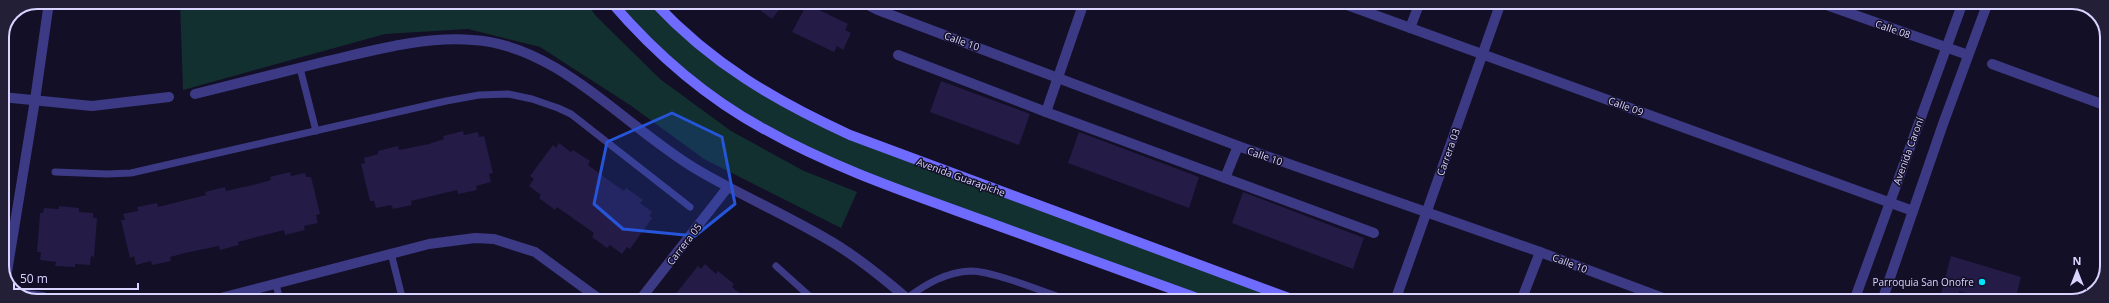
<svg xmlns="http://www.w3.org/2000/svg" width="2109" height="303" font-family="'Open Sans',sans-serif">
<style>
.green{fill:#12302f}
.building{fill:#241b47}
.lines{fill:none;stroke-linecap:round;stroke-linejoin:round}
.lane{stroke:#3d3a85;stroke-width:7}
.street{stroke:#3d3a85;stroke-width:10}
.secondary{stroke:#6f6bff;stroke-width:10}
.marked{fill:#2655da;fill-opacity:0.2;stroke:#2655da;stroke-width:3;stroke-linejoin:round}
.poi-dot{fill:#00e5ff;stroke:#130f26;stroke-width:1.5}
.labels{text-anchor:middle;stroke-width:3;stroke-linejoin:round;paint-order:stroke}
.street-label{font-size:10px;fill:#d9d4ff;stroke:#130f26}
.poi-label{font-size:10px;fill:#d9d4ff;stroke:#130f26;text-anchor:end}
.rim{fill:none;stroke:#d9d4ff;stroke-width:2}
</style>
<rect width="100%" height="100%" fill="#130f26"/>
<g class="green">
<path d="M180 2H586L596 16 660 79 731 131 804 171 857 192 841 228 704 159 630 105 540 47 468 29 385 34 183 90Z"/>
<path d="M611 2H654L681 29 808 115 1297 301H1205L827 160 697 85Z"/>
</g>
<g class="building">
<path d="M749 2H785L772 19Z"/>
<path d="M807 4 848 24 845 30 851 33 843 50 837 46 834 52 792 32Z"/>
<path d="M941 81 1030 114 1019 145 930 112Z"/>
<path d="M463 131 464 135 478 132 479 137 484 136 493 173 489 174 491 182 476 186 477 190 458 194 457 190 411 201 412 205 393 209 391 205 376 208 374 201H370L361 164 365 163 364 158 378 154V151L398 146 399 150 429 144 444 139 443 136Z"/>
<path d="M1079 132 1199 177 1189 208 1068 163Z"/>
<path d="M559 143 571 152 573 150 590 161 588 165 611 182 624 191 626 188 643 200 640 203 652 212 649 216 652 218 630 249 627 247 622 254 610 245 607 248 592 237 594 233 557 207 555 210 539 198 541 195 529 186 534 179 530 176 553 145 556 148Z"/>
<path d="M290 172 291 176 305 173 306 177H311L315 193 320 214 316 215 318 223 304 226 305 230 285 235 284 230 238 242 239 245 220 250 219 246 185 253 170 257 171 261 152 265 151 261 136 265 134 256 130 258 121 220H125L123 214 138 211 137 207 157 203 158 207 206 195 205 192 225 187 226 191 257 184 271 180 270 177Z"/>
<path d="M1243 192 1364 238 1353 269 1232 223Z"/>
<path d="M59 206 79 208V212L93 213V218H97L94 257 91 256 90 265 75 264V267L55 266 56 262 40 260 41 252H37L40 213H43L44 208 59 209Z"/>
<path d="M1951 256 2021 277 2015 301H1997L1959 291 1961 301H1939Z"/>
<path d="M705 264 716 274 718 271 734 284 732 287 749 301H670L698 266 701 269Z"/>
</g>
<g class="lines">
<g class="lane">
<path d="M300 68 316 131"/>
<path d="M55 172 107 174 131 173 446 101 479 95 508 94 532 99 558 108 571 114 690 207"/>
<path d="M391 253 403 301"/>
<path d="M776 266 815 301"/>
<path d="M276 284 280 301"/>
<path d="M907 298C926 284 946 272 971 271 993 271 1047 293 1070 301"/>
</g>
<g class="street">
<path d="M862 2 878 10 1238 146 1540 252 1671 301"/>
<path d="M1339 2 1913 211"/>
<path d="M1818 2 1968 55"/>
<path d="M1410 28 1420 2"/>
<path d="M898 55 1046 112 1374 233"/>
<path d="M1992 64 2107 106"/>
<path d="M195 94C239 83 283 72 327 61 375 50 424 36 473 40 559 45 626 128 696 169 743 197 794 218 840 247 865 263 888 282 910 301"/>
<path d="M2 97 92 106 169 97"/>
<path d="M1046 112 1084 2"/>
<path d="M1225 178 1238 146"/>
<path d="M6 278 35 100 49 2"/>
<path d="M19 294 43 297"/>
<path d="M209 301 429 244 475 238 494 239 535 252 602 301"/>
<path d="M639 301 728 187"/>
<path d="M1395 301 1501 2"/>
<path d="M1521 301 1540 252"/>
<path d="M1854 301 1963 2"/>
<path d="M1882 301 1943 124 1988 2"/>
</g>
<g class="secondary">
<path d="M611 2C654 52 705 97 764 129 833 168 911 194 985 221 1059 248 1132 275 1205 301"/>
<path d="M654 2C712 64 774 100 850 135L1297 301"/>
</g>
</g>
<path class="marked" d="M672 113 722 137 735 204 695 236 623 229 594 204 607 142Z"/>
<circle class="poi-dot" cx="1982" cy="282" r="4"/>
<g class="labels">
<g class="street-label">
<text transform="translate(1893 29) rotate(19)" y="4">Calle 08</text>
<text transform="translate(962 41) rotate(20)" y="4">Calle 10</text>
<text transform="translate(1626 106) rotate(20)" y="4">Calle 09</text>
<text transform="translate(1908 151) rotate(-70)" y="4">Avenida Caroní</text>
<text transform="translate(1448 152) rotate(-70)" y="4">Carrera 03</text>
<text transform="translate(1265 156) rotate(19)" y="4">Calle 10</text>
<text transform="translate(961 177) rotate(20)" y="4">Avenida Guarapiche</text>
<text transform="translate(684 244) rotate(-52)" y="4">Carrera 05</text>
<text transform="translate(1570 263) rotate(21)" y="4">Calle 10</text>
</g>
<g class="poi-label">
<text x="1974" y="286">Parroquia San Onofre</text>
</g>
</g>
<path d="M0 0H2109V303H0ZM37 9H2072A28 28 0 0 1 2100 37V266A28 28 0 0 1 2072 294H37A28 28 0 0 1 9 266V37A28 28 0 0 1 37 9Z" fill="#231f37" fill-rule="evenodd"/>
<path class="rim" d="M37 9H2072A28 28 0 0 1 2100 37V266A28 28 0 0 1 2072 294H37A28 28 0 0 1 9 266V37A28 28 0 0 1 37 9Z"/>
<g transform="translate(2077 271)" stroke="#130f26" stroke-width="3" paint-order="stroke">
<path d="M0-3L7 15L0 10L-7 15Z" fill="#d9d4ff"/>
<text y="-6" font-size="11" font-weight="bold" text-anchor="middle" fill="#d9d4ff">N</text>
</g>
<path d="M14 283v6h124v-6" fill="none" stroke="#d9d4ff" stroke-width="2"/>
<text x="20" y="283" font-size="12" fill="#d9d4ff" stroke="#130f26" stroke-width="3" paint-order="stroke">50 m</text>
</svg>
